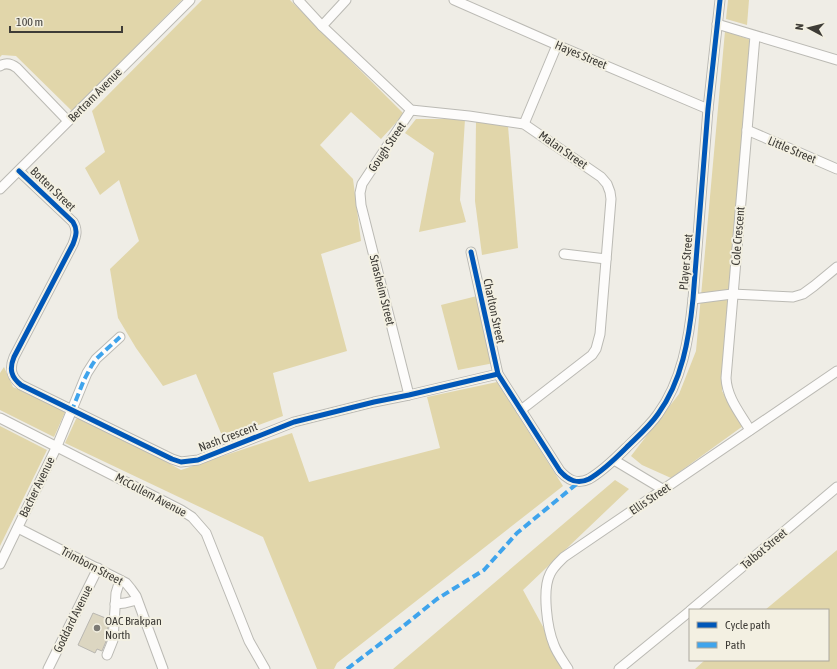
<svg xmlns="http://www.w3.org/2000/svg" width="837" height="669" font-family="'Asap Condensed',sans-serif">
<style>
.green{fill:#e1d6aa}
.building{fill:#dcd6c1;stroke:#b9b7b1}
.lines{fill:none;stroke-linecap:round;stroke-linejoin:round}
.minor-casing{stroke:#bbbab4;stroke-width:11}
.minor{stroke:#fdfcfb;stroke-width:9}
.quiet{stroke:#3fa4ec;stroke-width:4;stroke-dasharray:8 4;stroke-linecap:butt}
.cycleway-casing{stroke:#f3f0e2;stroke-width:8}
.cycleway{stroke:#0057b8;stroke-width:5}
.poi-dot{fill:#7c7a74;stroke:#f3f0e2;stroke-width:1.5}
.labels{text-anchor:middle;stroke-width:4;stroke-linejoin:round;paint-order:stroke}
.street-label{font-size:12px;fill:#3e3c37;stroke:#f3f0e2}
.poi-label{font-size:12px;fill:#3e3c37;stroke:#f3f0e2;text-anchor:start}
</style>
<rect width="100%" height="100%" fill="#efede6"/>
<g class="green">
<path d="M0 0H182L72 111 16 56 2 55 0 57Z"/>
<path d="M202 0H290L404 114 381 139 351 112 320 145 353 179 361 241 321 254 347 351 273 373 283 416 223 438 196 374 163 386 136 348 118 318 110 269 139 241 119 180 100 195 85 168 105 152 92 111Z"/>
<path d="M728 0H749L747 25 726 19Z"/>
<path d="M725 31 751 40 722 391 743 426 671 478 642 465 631 456 679 394 696 351Z"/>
<path d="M416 119H465L460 200 466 222 419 232 434 153 405 133Z"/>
<path d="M476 121 508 126 518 248 482 255 475 201Z"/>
<path d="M477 296 494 363 458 370 441 305Z"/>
<path d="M4 367 13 387 66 410 54 437 0 410V373Z"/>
<path d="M497 382 563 486 337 663 334 669H317L263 537 65 443 76 419 83 416 181 470 292 433 309 482 440 448 427 397Z"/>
<path d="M0 426 47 450 0 546Z"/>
<path d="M615 480 629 489 523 590 566 669H393Z"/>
<path d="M837 550V669H695L705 660H828V610H765Z"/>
</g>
<path class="building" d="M93 613 108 619V628L104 635 107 637V639L102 651 97 649 95 653 78 645Z"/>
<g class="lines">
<g class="minor-casing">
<g id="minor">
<path d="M298 0 322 26 411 110 469 116 524 124 601 177 607 184 610 192 611 199 600 334 596 349 592 355 521 410"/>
<path d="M454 0 557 45 708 109"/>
<path d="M717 24 837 60"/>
<path d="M322 26 346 0"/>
<path d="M0 66C6 62 12 64 17 68L68 121"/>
<path d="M524 124 557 45"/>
<path d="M747 130 837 169"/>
<path d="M19 171 73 222C78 230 76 236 73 244L14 357C9 369 11 377 21 385L172 459 181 462 198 460 294 422 374 402 409 395 498 374"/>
<path d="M0 189 190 0"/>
<path d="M471 252 498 374 560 471C568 480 577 485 589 479 603 471 615 459 626 448 637 437 649 427 658 414 682 381 689 339 693 299L708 109 720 0"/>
<path d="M564 254 606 259"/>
<path d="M693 299 732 294 793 297 803 294 814 286 837 267"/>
<path d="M409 395 361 205 360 193 362 184 411 110"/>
<path d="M0 418 181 510 192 517 206 533 249 641 265 669"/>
<path d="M750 430C740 413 727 398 726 378L755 36"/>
<path d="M614 460 664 490"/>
<path d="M18 528 126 583 131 589 136 596 163 669"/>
<path d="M0 564 57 446 87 373 96 359 120 337"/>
<path d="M115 604 125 603 137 600"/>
<path d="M691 610 837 487"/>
<path d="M107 655 113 640 116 593 120 580"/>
<path d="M48 669 98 568"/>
<path d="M568 669C563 661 557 653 554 645 547 628 542 590 550 574 553 567 559 562 564 557L837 371"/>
<path d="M619 669 690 611"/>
</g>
</g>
<use href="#minor" class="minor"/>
<g class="quiet">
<path d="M70 409 72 410 84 380 92 365 96 359 120 337"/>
<path d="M347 669 401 628 437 599 484 570 517 533 579 482"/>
</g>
<g class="cycleway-casing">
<g id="cycleway">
<path d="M19 171 73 222C78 230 76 236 73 244L14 357C9 369 11 377 21 385L172 459 181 462 198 460 294 422 374 402 409 395 498 374"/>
<path d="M471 252 498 374 560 471C568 480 577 485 589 479 603 471 615 459 626 448 637 437 649 427 658 414 682 381 689 339 693 299L708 109 720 0"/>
</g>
</g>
<use href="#cycleway" class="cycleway"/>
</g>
<circle class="poi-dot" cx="97" cy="628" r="4"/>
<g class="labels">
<g class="street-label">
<text transform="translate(581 55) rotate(23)" y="4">Hayes Street</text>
<text transform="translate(95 95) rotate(-45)" y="4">Bertram Avenue</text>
<text transform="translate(387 147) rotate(-56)" y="4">Gough Street</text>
<text transform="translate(563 150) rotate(35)" y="4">Malan Street</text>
<text transform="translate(792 150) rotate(23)" y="4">Little Street</text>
<text transform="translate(53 189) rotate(44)" y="4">Botten Street</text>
<text transform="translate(738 236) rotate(-85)" y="4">Cole Crescent</text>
<text transform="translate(686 262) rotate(-85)" y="4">Player Street</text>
<text transform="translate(382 290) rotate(76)" y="4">Strasheim Street</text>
<text transform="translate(494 311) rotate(78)" y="4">Charlton Street</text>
<text transform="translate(228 437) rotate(-21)" y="4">Nash Crescent</text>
<text transform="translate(37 487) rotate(-64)" y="4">Bacher Avenue</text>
<text transform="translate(151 495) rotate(28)" y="4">McCullem Avenue</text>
<text transform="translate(650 499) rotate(-34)" y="4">Ellis Street</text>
<text transform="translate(764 549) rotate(-40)" y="4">Talbot Street</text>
<text transform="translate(92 566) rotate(28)" y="4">Trimborn Street</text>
<text transform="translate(73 619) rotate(-64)" y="4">Goddard Avenue</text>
</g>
<g class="poi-label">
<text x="105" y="625">OAC Brakpan<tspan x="105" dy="14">North</tspan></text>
</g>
</g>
<rect x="689" y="609" width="140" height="52" fill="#f3f0e2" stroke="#aba89e"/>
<rect x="697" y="622" width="20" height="6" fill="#0057b8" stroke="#aba89e"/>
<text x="725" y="629" font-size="12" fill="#3e3c37">Cycle path</text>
<rect x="697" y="642" width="20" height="6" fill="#3fa4ec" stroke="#aba89e"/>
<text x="725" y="649" font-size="12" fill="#3e3c37">Path</text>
<g transform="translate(809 28) rotate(277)" stroke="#f3f0e2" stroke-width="3" paint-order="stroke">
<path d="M0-3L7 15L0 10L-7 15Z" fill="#3e3c37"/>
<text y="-6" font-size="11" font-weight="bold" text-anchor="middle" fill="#3e3c37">N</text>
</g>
<path d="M10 26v6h112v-6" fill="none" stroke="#3e3c37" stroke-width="2"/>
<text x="16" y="26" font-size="12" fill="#3e3c37" stroke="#f3f0e2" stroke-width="3" paint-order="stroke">100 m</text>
</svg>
